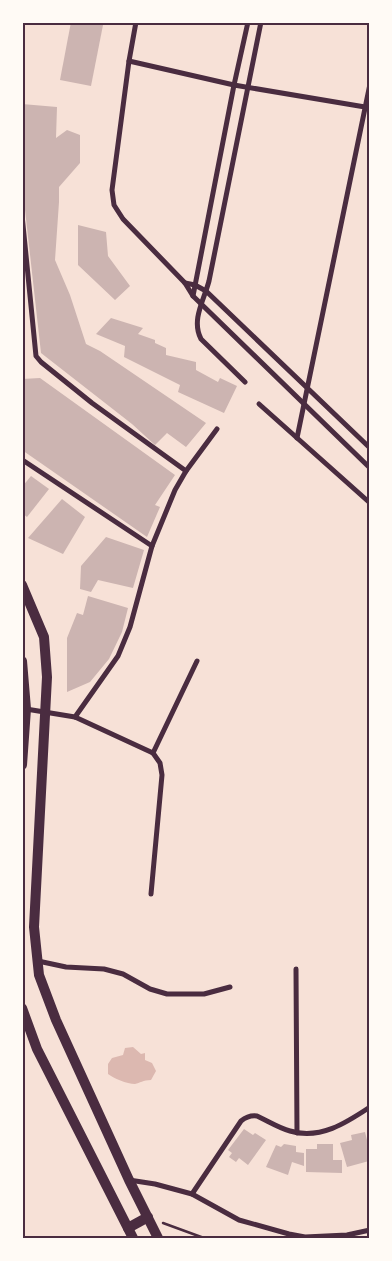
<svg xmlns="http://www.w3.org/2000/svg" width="392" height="1261" font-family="Overpass,sans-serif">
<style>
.water{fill:#dcb8b0}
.building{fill:#ccb4b1}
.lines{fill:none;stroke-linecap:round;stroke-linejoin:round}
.path{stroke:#4a2c40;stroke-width:2.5}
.minor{stroke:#4a2c40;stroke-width:5}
.secondary{stroke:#4a2c40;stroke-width:10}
.neatline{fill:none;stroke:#4a2c40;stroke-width:2}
</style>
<rect width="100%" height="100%" fill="#f7e1d7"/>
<path class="water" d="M133 1047 141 1054 145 1053V1060L152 1063 156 1071 151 1080C143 1080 140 1083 135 1084 127 1084 113 1078 108 1074V1064L112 1058 123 1055 125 1048Z"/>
<g class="building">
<path d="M71 22H92L103 25 91 86 60 80Z"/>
<path d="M22 104 57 107 56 138 67 130 80 135V163L59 187V202L55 260 70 295 86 344 100 351 206 423 186 447 167 433 155 445 132 424 41 353 22 183Z"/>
<path d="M78 225 106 232 108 256 130 286 115 300 78 265Z"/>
<path d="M111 318 143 328 138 334 155 340V343L166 348V355L196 362V370L218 382 220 378 237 386 224 413 178 392 180 385 124 357 125 346 96 334Z"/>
<path d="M40 378 175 475 155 505 160 507 147 537 22 450V379Z"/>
<path d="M31 476 49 489 27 517 22 513V487Z"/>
<path d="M62 499 85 517 63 554 28 538Z"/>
<path d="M106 537 144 550 133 588 98 580 91 592 80 589 81 566Z"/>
<path d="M88 596 128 608 122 632 109 659 90 682 67 692V638L77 613 83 615Z"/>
<path d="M244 1129 253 1135 255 1133 266 1140 248 1165 239 1158 236 1162 229 1157 232 1153 228 1150Z"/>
<path d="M365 1132 369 1148V1161L347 1167 340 1143 352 1140 351 1135Z"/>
<path d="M284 1144 296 1146V1152L304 1153V1166L292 1162 288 1175 266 1167 276 1145 281 1147Z"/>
<path d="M317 1144H333V1160H342V1173L306 1172V1149H317Z"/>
</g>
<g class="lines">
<path class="path" d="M163 1223 204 1238"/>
<g class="minor">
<path d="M136 22 129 61 112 190 114 205 123 219 185 283 193 296 370 468"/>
<path d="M129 61 234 85 365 107"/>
<path d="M22 215 36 356 41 362 92 403 186 471"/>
<path d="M185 283 195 285 206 291 370 448"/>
<path d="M193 296 234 85 248 22"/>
<path d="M245 382 201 339C191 320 204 300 209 281L261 22"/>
<path d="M259 404 370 503"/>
<path d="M297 438 370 84"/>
<path d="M24 461 152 546"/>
<path d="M26 709 75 717 153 753 160 763 162 775 151 894"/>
<path d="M75 717 118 656 130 627 152 546 175 490 186 471 217 429"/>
<path d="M153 753 197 661"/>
<path d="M38 961 66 967 104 969 123 974 150 989 167 994H204L230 987"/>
<path d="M296 969 297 1133"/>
<path d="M129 1180 155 1184 192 1194 239 1220 289 1234 305 1237 347 1235 370 1230"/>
<path d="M192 1194 241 1121C246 1117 250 1115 257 1116 268 1121 279 1128 290 1131 320 1140 346 1123 370 1107"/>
</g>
<g class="secondary">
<path d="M22 585 44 637 47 677 34 927 39 975 56 1020 129 1180 158 1238"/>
<path d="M22 661 26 709 22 765"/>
<path d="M22 1008 37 1049 133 1238"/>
<path d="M128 1228 148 1217"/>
</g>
</g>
<rect width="392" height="1261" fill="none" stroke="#fffaf5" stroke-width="48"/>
<rect x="24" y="24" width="344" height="1213" class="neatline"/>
</svg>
